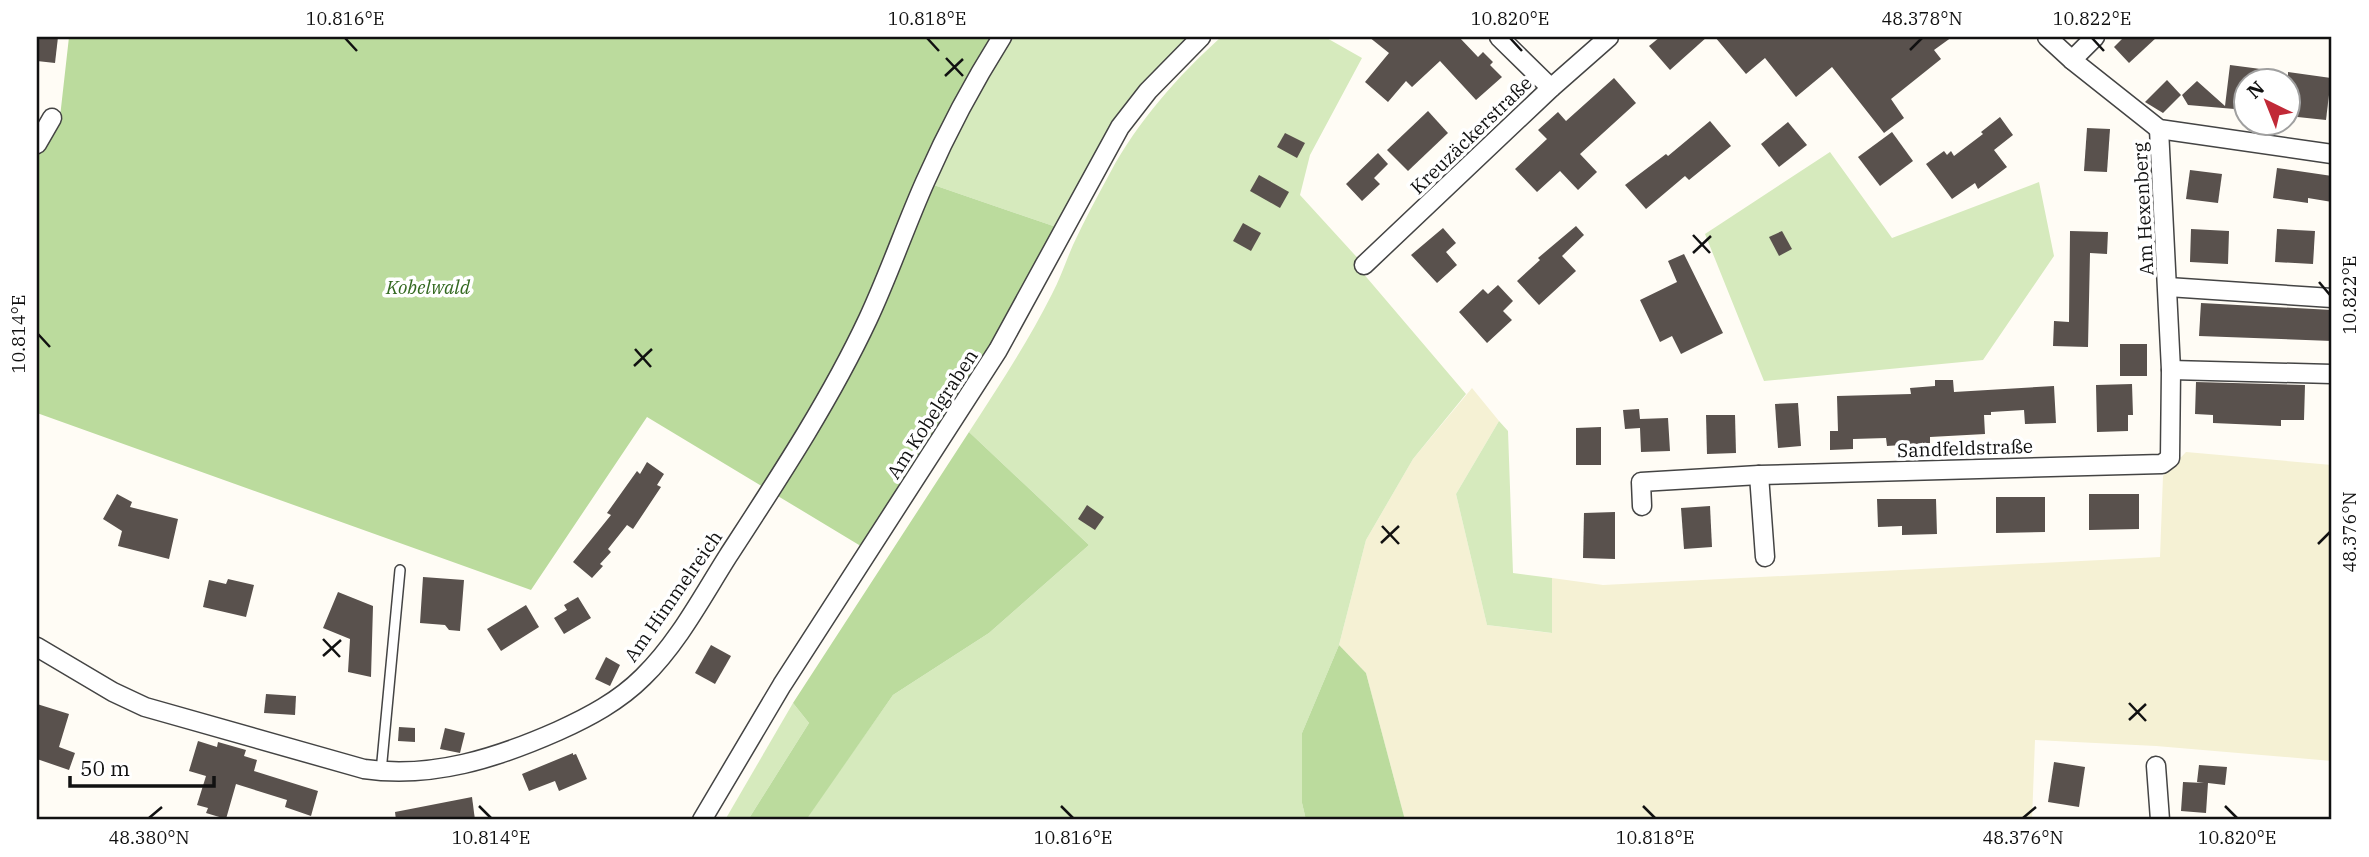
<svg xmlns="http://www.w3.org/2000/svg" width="2369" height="857" font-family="'IBM Plex Serif',serif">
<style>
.farmland{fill:#f5f1d4}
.green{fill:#d6eabd}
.forest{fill:#bbdb9d}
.building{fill:#59514d}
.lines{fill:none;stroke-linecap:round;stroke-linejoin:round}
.service-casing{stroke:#444;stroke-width:12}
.minor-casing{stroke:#444;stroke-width:21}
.service{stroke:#fff;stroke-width:9}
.minor{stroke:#fff;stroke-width:18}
.ticks{fill:none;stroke:#111;stroke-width:2.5}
.labels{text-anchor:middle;stroke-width:7;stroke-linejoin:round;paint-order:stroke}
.street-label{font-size:19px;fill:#111;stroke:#fff}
.park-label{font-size:19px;font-style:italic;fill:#336920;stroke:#fff}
.neatline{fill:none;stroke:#111;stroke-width:2.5}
.ticks-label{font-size:18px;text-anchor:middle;fill:#111}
</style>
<rect width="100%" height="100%" fill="#fffcf5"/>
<path class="farmland" d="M1472 388 1499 421 1456 494 1487 625 1551 633 1552 578 1603 585 2160 557 2163 476 2186 452 2332 465V761L2156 746 2035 740 2032 820H1405L1366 673 1339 645 1366 540 1413 459Z"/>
<g class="green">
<path d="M1002 37H1201L1148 91 1065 230 925 182Z"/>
<path d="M1221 37H1325L1362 58 1310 155 1300 195 1364 265 1362 272 1466 394 1413 459 1366 540 1339 645 1302 733V803L1306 820H805L893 695 989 633 1089 545 969 432C998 387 1028 342 1052 294 1060 279 1066 261 1073 245 1084 221 1097 197 1110 173 1138 121 1178 76 1221 37Z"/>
<path d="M1830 152 1892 238 2039 182 2054 256 1983 360 1764 381 1705 234Z"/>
<path d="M1499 421 1508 431 1513 573 1552 578V633L1487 625 1456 494Z"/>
<path d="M793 703 809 723 748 820H725Z"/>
<path d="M1561 819H1861L1884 820H1562Z"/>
</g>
<g class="forest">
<path d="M69 37H1002L925 182 1065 230 869 551 647 417 531 590 37 413V157L60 117Z"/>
<path d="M969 432 1089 545 989 633 893 695 806 820H748L809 723 793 703Z"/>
<path d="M1339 645 1366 673 1405 820H1306L1302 803V733Z"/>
</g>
<g class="building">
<path d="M37 37H58L55 63 37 61Z"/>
<path d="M1369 37H1459L1478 57 1483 52 1493 62 1490 65 1502 77 1476 100 1440 61 1412 87 1406 81 1388 102 1365 82 1389 53Z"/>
<path d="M1660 37H1707L1670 70 1649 46Z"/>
<path d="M1715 37H1952L1934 50 1941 59 1891 99 1904 118 1884 133 1832 67 1796 97 1765 58 1746 74Z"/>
<path d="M2124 37H2157L2129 63 2114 47Z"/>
<path d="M2230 65 2276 71V80H2246V110L2188 105 2182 95 2197 81 2225 106Z"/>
<path d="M2288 72 2331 78 2326 120 2288 116Z"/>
<path d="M1614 78 1636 103 1580 154 1597 172 1578 190 1560 171 1537 192 1515 169 1547 139 1538 130 1558 112 1566 121Z"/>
<path d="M2167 80 2181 95 2163 113 2145 102Z"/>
<path d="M1428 111 1448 133 1408 171 1387 150Z"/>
<path d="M2000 117 2013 135 1994 150 2007 167 1978 189 1975 183 1952 199 1926 164 1944 151 1947 155 1951 151 1954 156 1983 134 1981 132Z"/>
<path d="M1710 121 1731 146 1689 180 1685 176 1646 209 1625 185 1666 154 1668 156Z"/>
<path d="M1788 122 1807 145 1779 167 1761 144Z"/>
<path d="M2087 128 2110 129 2107 172 2084 171Z"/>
<path d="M1892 132 1913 161 1880 186 1858 157Z"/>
<path d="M1285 133 1305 143 1297 158 1277 147Z"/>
<path d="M1378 153 1388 164 1374 178 1380 184 1362 201 1346 184Z"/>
<path d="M2277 168 2332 176V202L2308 198V203L2273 198Z"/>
<path d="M2190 170 2222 174 2218 203 2186 199Z"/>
<path d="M1259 175 1289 192 1280 208 1250 191Z"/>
<path d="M1243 223 1261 233 1251 251 1233 241Z"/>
<path d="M1576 226 1584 235 1562 256 1576 271 1539 305 1517 281 1540 260 1538 258Z"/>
<path d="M1443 228 1456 243 1446 252 1457 265 1437 283 1411 255Z"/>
<path d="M2191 229 2229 231 2228 264 2190 262Z"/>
<path d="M2277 229 2315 231 2313 264 2275 262Z"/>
<path d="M1782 231 1792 249 1779 256 1769 237Z"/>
<path d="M2070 231 2108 232 2107 254 2090 253 2088 347 2053 346 2054 321 2069 322Z"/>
<path d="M1684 254 1723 333 1681 354 1672 336 1660 342 1640 300 1677 282 1668 261Z"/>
<path d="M1498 285 1513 301 1503 311 1512 320 1487 343 1459 312 1483 289 1488 294Z"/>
<path d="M2201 303 2332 310V341L2199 336Z"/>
<rect x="2120" y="344" width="27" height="32"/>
<path d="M1935 380H1953L1954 392 2054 386 2056 423 2025 424 2024 410 1991 412V415H1984L1985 434 1930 437V443L1887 446 1886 438 1853 439V449L1830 450V431H1838L1837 396 1911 394 1910 388 1935 386Z"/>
<path d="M2196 382 2305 385 2304 420H2281V426L2213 423V415L2195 414Z"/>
<path d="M2132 384 2133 415H2128V431L2097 432 2096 385Z"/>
<path d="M1798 403 1801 446 1778 448 1775 404Z"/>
<path d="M1639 409 1640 419 1668 418 1670 451 1641 452 1640 428 1625 429 1623 410Z"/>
<path d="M1706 415H1735L1736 453 1707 454Z"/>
<path d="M1601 427V465H1576V428Z"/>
<path d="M647 462 664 474 657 485 661 487 633 529 627 525 608 549 611 552 600 564 603 566 592 578 573 562 611 515 607 513 637 471 640 474Z"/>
<path d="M117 494 132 502 130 507 178 519 169 559 118 546 122 531 103 519Z"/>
<path d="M2089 494H2139V529L2089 530Z"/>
<path d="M1996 497H2045V532L1996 533Z"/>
<path d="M1877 499H1936L1937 534 1902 535V526L1878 527Z"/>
<path d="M1087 505 1104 517 1095 530 1078 519Z"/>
<path d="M1710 506 1712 547 1684 549 1681 508Z"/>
<path d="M1615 512V559L1583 558 1584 513Z"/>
<path d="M423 577 464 580 460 631 449 630 445 625 420 623Z"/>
<path d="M228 579 254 585 246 617 203 607 209 580 226 584Z"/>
<path d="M338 592 373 606 371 677 348 672 350 639 323 628Z"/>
<path d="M578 597 591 618 564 634 554 618 567 610 564 605Z"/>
<path d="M526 605 539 627 501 651 487 629Z"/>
<path d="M711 645 731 656 715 684 695 673Z"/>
<path d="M606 657 620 665 610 686 595 679Z"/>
<path d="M266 694 296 696 295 715 264 713Z"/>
<path d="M37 704 69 714 59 747 75 753 69 770 37 759Z"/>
<path d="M399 727 415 728V742L398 741Z"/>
<path d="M445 728 465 733 460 753 440 749Z"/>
<path d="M198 741 217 747 218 742 246 750 244 756 257 760 254 771 318 791 311 816 285 807 287 800 236 784 226 819 206 813 208 808 197 805 206 776 189 771Z"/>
<path d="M573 753V755L576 754 587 779 559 791 555 781 529 791 522 774Z"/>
<path d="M2054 762 2085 767 2079 807 2048 802Z"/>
<path d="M2199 765 2227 767 2225 785 2208 783 2206 813 2181 811 2183 782 2204 783 2197 782Z"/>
<path d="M472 797 475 820H396L395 812Z"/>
</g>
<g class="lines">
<g class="service-casing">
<path id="service" d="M381 772 400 570"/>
</g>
<g class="minor-casing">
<g id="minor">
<path d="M1499 37 1551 88"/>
<path d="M2047 37 2072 60 2159 129 2332 154"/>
<path d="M2072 60 2095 37"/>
<path d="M37 144 52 118"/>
<path d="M1364 265 1551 88 1609 37"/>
<path d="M2168 287 2332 298"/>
<path d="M2171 370 2332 374"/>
<path d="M1759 475 1765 557"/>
<path d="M1642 506 1641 482 1759 475 2162 464 2170 458 2171 370 2159 129"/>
<path d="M37 647 113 692 145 707 364 769C432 779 497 758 558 731 589 717 619 701 643 677 678 643 702 597 728 556 778 479 829 402 868 319 889 274 905 227 925 182 947 132 973 83 1002 37"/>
<path d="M2156 766 2160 820"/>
<path d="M702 820 782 685 998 350 1120 127 1148 91 1201 37"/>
</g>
</g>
<use href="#service" class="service"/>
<use href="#minor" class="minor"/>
</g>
<path class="ticks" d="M345 38 357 51M927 38 939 51M1510 38 1522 51M2092 38 2104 51M1910 50 1922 38M946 58 963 76M945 76 963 59M1693 235 1710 253M1693 253 1711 236M2319 282 2330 295M38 334 50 347M635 349 651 367M634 366 652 349M1382 526 1399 544M1381 543 1399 526M2318 544 2330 532M323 639 340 657M323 656 341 640M2129 703 2146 721M2129 720 2146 704M479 806 491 818M1061 806 1073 818M1643 806 1655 818M2225 806 2237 818M149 818 162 807M2023 818 2036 807"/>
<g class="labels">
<g class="street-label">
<text transform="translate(1471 135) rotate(-44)" y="7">Kreuzäckerstraße</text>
<text transform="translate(2143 209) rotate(-93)" y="7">Am Hexenberg</text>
<text transform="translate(932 414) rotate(-57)" y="7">Am Kobelgraben</text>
<text transform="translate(1965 448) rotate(-2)" y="7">Sandfeldstraße</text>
<text transform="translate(673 596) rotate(-55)" y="7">Am Himmelreich</text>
</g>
<g class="park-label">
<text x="428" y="294">Kobelwald</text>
</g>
</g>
<rect width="2369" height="857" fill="none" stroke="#ffffff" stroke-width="77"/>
<g transform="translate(2267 102) rotate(317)"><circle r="33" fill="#ffffff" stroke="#a0a0a0" stroke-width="2"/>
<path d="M0-5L12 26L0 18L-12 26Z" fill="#c12937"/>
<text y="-10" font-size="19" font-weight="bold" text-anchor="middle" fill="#111111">N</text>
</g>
<path d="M70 776v10h144v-10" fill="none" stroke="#111111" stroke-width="3.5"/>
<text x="80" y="776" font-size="21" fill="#111111" stroke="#ffffff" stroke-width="5" paint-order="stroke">50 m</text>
<rect x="38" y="38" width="2292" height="780" class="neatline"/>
<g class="ticks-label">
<text x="345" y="25">10.816°E</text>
<text x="927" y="25">10.818°E</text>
<text x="1510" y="25">10.820°E</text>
<text x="1922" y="25">48.378°N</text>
<text x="2092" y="25">10.822°E</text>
<text transform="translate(2350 295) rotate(-90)" y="6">10.822°E</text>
<text transform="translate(19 334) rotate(-90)" y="6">10.814°E</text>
<text transform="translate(2350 532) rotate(-90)" y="6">48.376°N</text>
<text x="149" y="844">48.380°N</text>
<text x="491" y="844">10.814°E</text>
<text x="1073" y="844">10.816°E</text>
<text x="1655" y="844">10.818°E</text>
<text x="2023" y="844">48.376°N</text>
<text x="2237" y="844">10.820°E</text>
</g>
</svg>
